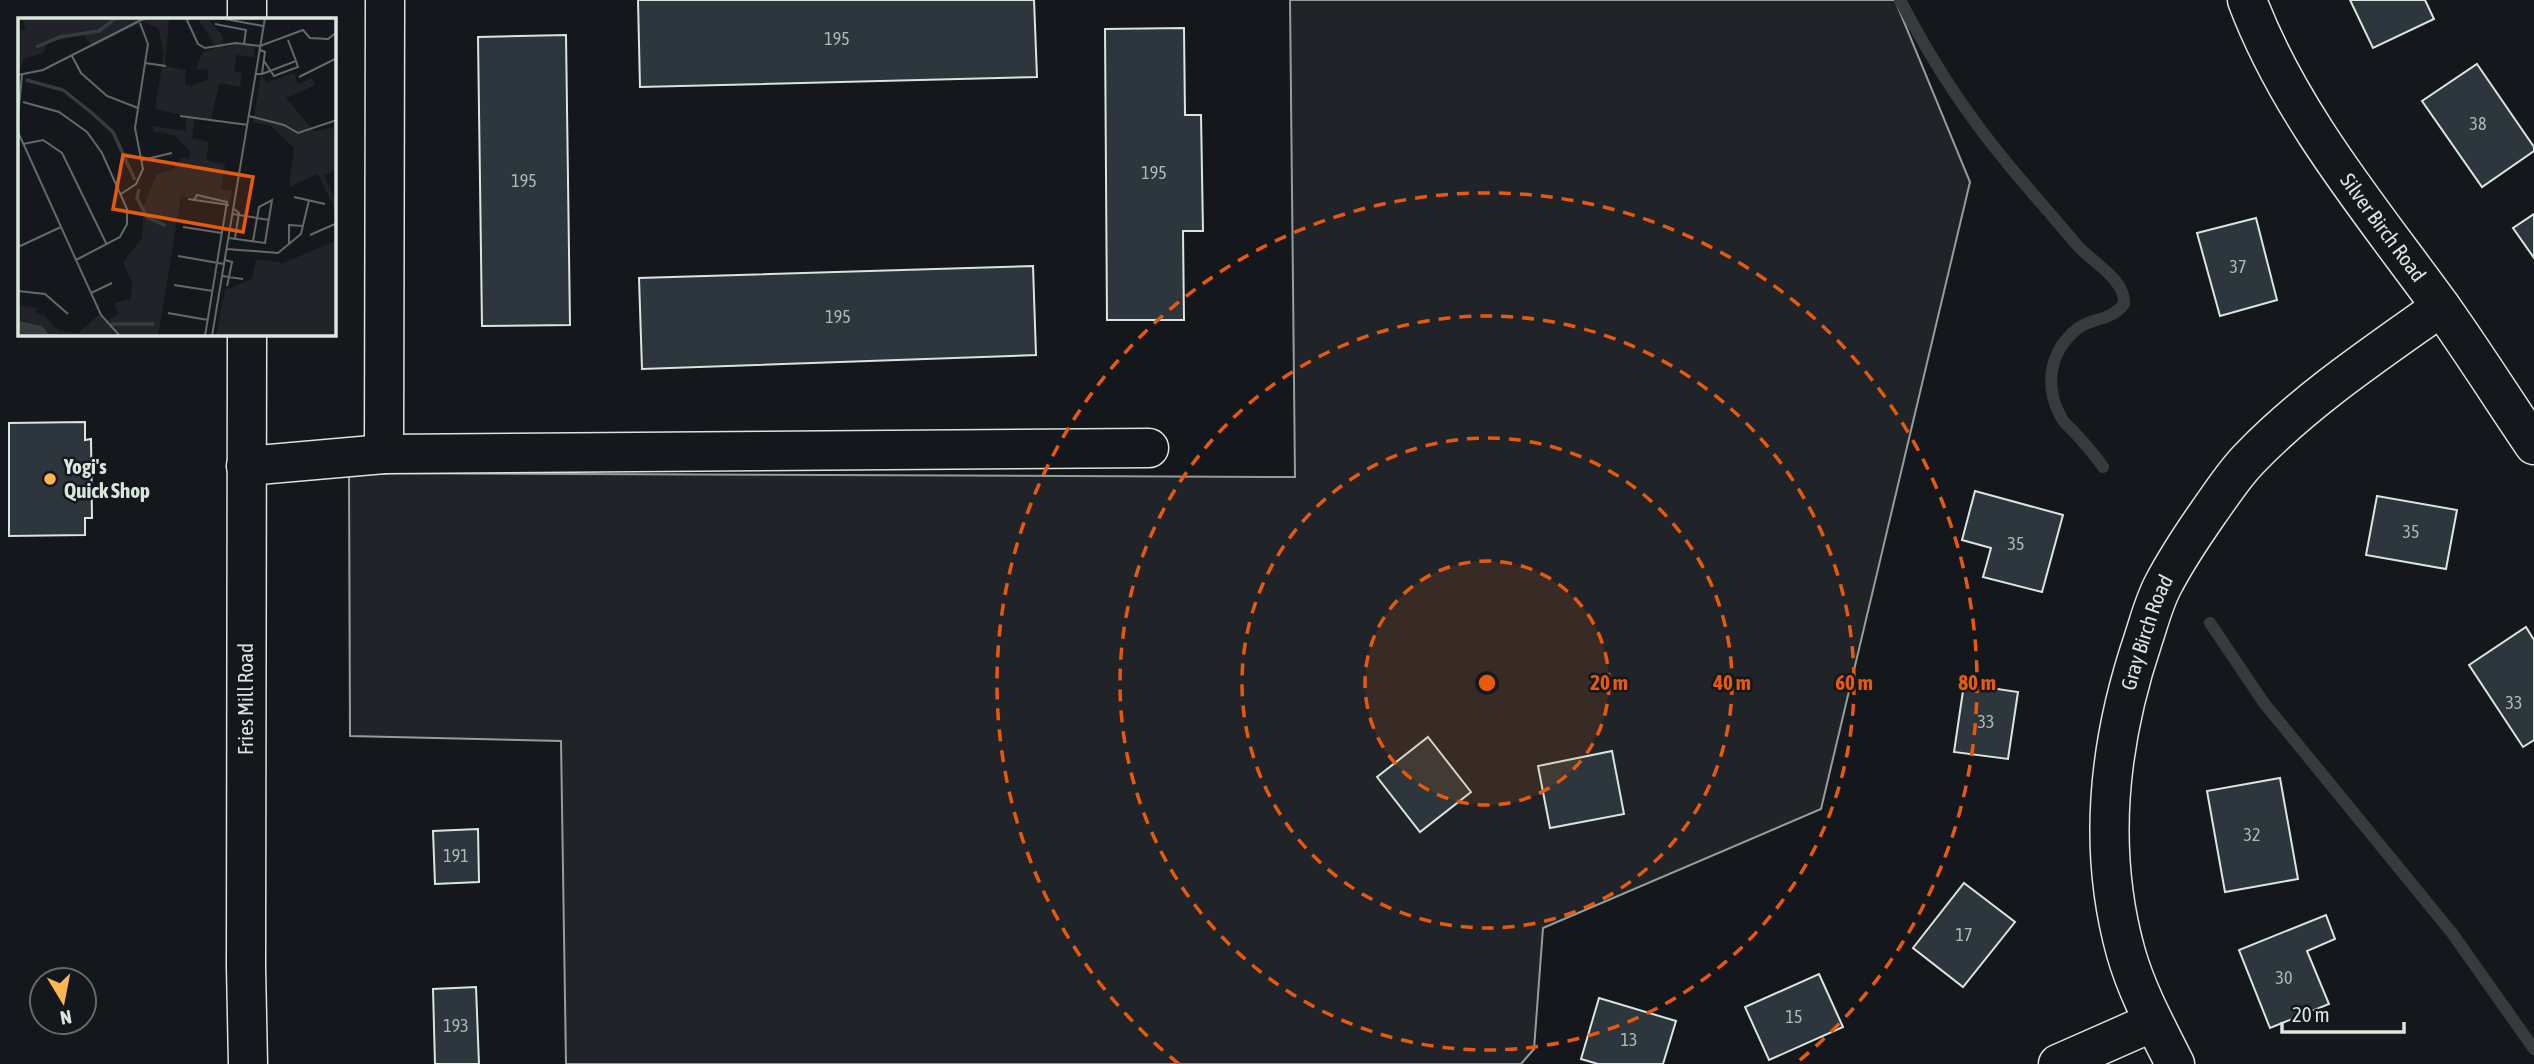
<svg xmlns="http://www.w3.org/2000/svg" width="2534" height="1064" font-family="'Asap Condensed',sans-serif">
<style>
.green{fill:#202428;stroke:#939e99;stroke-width:2}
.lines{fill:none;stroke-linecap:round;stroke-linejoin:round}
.stream{stroke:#363b3e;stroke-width:12}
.building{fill:#2c363c;stroke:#d8e6dc;stroke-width:2}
.minor-casing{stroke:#d8e6dc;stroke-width:41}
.major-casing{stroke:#d8e6dc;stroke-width:41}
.minor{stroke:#14181c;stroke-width:38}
.major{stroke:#14181c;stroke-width:38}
.ring{fill:none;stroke:#e8590c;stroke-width:3.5;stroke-dasharray:12 9}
.poi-dot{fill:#ffb74d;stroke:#14181c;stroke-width:2.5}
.labels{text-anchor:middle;stroke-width:5;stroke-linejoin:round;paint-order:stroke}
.number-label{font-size:18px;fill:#adbab4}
.street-label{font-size:21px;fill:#d8e6dc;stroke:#14181c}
.poi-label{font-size:21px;font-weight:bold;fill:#d8e6dc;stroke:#14181c;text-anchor:start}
.inset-river{fill:none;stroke:#363b3e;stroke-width:3.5}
.inset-road{fill:none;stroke:#626a69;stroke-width:2}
.view{fill:#e8590c;fill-opacity:0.15;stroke:#e8590c;stroke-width:3.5}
.inset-edge{fill:none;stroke:#d8e6dc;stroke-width:3.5}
.centre{fill:#e8590c;stroke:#14181c;stroke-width:3.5}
.ring-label{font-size:21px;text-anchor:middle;font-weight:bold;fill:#e8590c;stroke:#14181c;stroke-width:5;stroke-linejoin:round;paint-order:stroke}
</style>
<rect width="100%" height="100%" fill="#14181c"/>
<path class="green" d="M1290 0H1895L1970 182 1821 809 1543 928 1534 1049 1521 1064H566L561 741 350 736 349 473 1295 477Z"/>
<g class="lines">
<g class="stream">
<path d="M1900 0C1922 42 1945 81 1973 119 2004 163 2042 203 2076 244 2090 261 2126 279 2124 304 2110 322 2092 317 2077 329 2049 352 2044 386 2061 417 2064 424 2071 428 2075 433 2085 444 2095 455 2103 467"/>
<path d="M2210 623 2264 703 2452 933 2534 1049"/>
</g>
</g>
<g class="building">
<path d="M638 0H1034L1037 77 640 87Z"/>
<path d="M2350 0H2425L2434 19 2373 48Z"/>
<path d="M1184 28 1185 115H1201L1203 231H1183L1184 320H1107L1105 29Z"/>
<path d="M566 35 570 325 482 326 478 37Z"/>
<path d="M2477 64 2534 147V151L2482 187 2422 101Z"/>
<path d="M2534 214V258L2513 228Z"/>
<path d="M2256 218 2277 300 2220 316 2197 233Z"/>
<path d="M1033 266 1036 355 642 369 639 278Z"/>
<path d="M85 422V440L91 439 92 518H85V535L9 536V423Z"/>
<path d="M1975 491 2063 515 2042 592 1983 577 1991 548 1962 540Z"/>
<path d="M2377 496 2457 510 2446 569 2366 555Z"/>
<path d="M2526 627 2534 640V740L2523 747 2469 665Z"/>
<path d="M1964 684 2018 692 2008 759 1954 752Z"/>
<path d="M1428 737 1471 792 1420 832 1377 777Z"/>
<path d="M1612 751 1624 814 1550 828 1538 766Z"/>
<path d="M2280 778 2298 879 2225 892 2207 791Z"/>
<path d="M478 829 479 882 435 884 433 831Z"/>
<path d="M1964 883 2015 922 1963 987 1913 948Z"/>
<path d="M2326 915 2335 939 2307 951 2329 1004 2270 1028 2239 950Z"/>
<path d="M1819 974 1843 1027 1769 1060 1745 1007Z"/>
<path d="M476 987 479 1064H435L433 989Z"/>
<path d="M1599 998 1676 1021 1663 1064H1598L1581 1059Z"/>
</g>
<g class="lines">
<g class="minor-casing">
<g id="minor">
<path id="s1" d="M2247 0C2289 112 2369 208 2439 304 2472 350 2502 398 2534 445"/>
<path d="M384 454 385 0"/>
<path d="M246 466 384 454 1149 448"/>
<path d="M2058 1064 2153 1022"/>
<path id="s2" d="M2175 1064C2157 1028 2137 992 2126 953 2097 849 2109 741 2143 640 2149 622 2154 602 2163 585 2176 560 2192 536 2208 513 2221 495 2234 474 2250 458 2307 399 2375 354 2441 307"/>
</g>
</g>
<g class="major-casing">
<g id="major">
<path d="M247 19V0"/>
<path d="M247 334 246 967 248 1064"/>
</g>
</g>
<use href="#minor" class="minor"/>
<use href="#major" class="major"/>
</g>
<circle cx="1487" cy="683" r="122" fill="#e8590c" fill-opacity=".12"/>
<g class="ring">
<circle cx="1487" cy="683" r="122"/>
<circle cx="1487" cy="683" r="245"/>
<circle cx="1487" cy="683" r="367"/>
<path d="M1179 1064A490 490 0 1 1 1795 1064"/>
</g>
<circle class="poi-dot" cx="50" cy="479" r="7"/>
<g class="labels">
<g class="number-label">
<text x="837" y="45">195</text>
<text x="2478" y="130">38</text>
<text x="1154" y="179">195</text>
<text x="524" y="187">195</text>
<text x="2238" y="273">37</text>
<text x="838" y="323">195</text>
<text x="2411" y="538">35</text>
<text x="2016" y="550">35</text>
<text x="2514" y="709">33</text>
<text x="1986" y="728">33</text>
<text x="2252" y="841">32</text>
<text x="456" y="862">191</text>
<text x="1964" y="941">17</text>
<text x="2284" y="984">30</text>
<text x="1794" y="1023">15</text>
<text x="456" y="1032">193</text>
<text x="1629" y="1046">13</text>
</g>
<g class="street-label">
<text dy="7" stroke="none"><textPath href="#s1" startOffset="266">Silver Birch Road</textPath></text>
<text dy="7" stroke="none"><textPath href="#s2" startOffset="448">Gray Birch Road</textPath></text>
<text transform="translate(246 699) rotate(-90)" y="7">Fries Mill Road</text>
</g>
<g class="poi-label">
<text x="64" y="474">Yogi's<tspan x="64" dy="24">Quick Shop</tspan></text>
</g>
</g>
<g transform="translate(18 18)">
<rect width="318" height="318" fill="#14181c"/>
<path d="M3 0H151L147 48 168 52 167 67 174 68 189 62 191 52 178 51 185 33 199 30 179 0H189L204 17 206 30 221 25 237 28 236 39 218 37 216 53 224 55 222 69 201 65 193 102 177 100 174 120 191 124 188 142 207 146 203 171 214 173 211 187 163 178 140 318H43L0 305V287L19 290 17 294 26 297 41 313 60 315 82 296 86 304 101 296 96 285 113 281 114 265 105 244 124 220 126 187 139 156 154 152 164 139 171 140 172 133 156 117 135 113V108L167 113 169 98 137 91 146 35 140 10 124 4 75 29 64 16 30 25 25 35 6 41 1 54 0 14 8 10ZM276 55 280 66 294 60 297 67 268 80 296 113 318 109V152L306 158 318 183V194L300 156 271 169 276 130 252 107 235 105 243 57 249 65ZM318 223V318H198L207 272 234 261 238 241 265 245Z" fill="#202428"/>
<path d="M0 303 24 308 30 315 54 318H0Z" fill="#363b3e"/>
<path class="inset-river" d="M18 29 42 19 81 13 98 0M8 62 45 72 74 95 95 114 117 162M121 171 119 180 129 199 148 208M93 306H136"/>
<path class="inset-road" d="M168 0 180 26 187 30 218 25 242 28 285 12 292 20 310 21 319 14M202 0 245 8M197 6 228 12 226 26M54 38 63 55 89 78 120 90M246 43 256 58 280 49 278 43M127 45 148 48M238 56H244L247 34 242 32M244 56 278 43 270 22M0 57 25 52 127 0M281 59 319 40M5 84 41 94 69 114 84 135 109 191V206L102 219 58 242M162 98 230 107M231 98 266 107 280 115 319 102M0 99 4 57M0 114 83 297 102 318M5 126 25 122 44 135 89 227M124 142 154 135M103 176 118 166 125 151 117 110 130 26 122 5M276 179 307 186M170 181 211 187M176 182 179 177 209 184 187 318M216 191 221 195 217 220M215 196 251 202M165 209 204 215M292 217 317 206M211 220 247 225 254 182 241 189 235 223M271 226V207L285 208M0 229 43 209M209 231 260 235 283 216 291 182M160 238 206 246M204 258 211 259 214 244 207 242M156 267 195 273M209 268 211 259 225 261M0 273 27 276 50 296M73 275 94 265M150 295 190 302M194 318 247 0"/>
<path class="view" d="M105 137 235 159 225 214 95 191Z"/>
<rect width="318" height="318" class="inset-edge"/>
</g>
<circle cx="1487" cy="683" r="10" class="centre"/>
<g class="ring-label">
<text x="1609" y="690">20 m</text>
<text x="1732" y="690">40 m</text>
<text x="1854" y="690">60 m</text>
<text x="1977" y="690">80 m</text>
</g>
<g transform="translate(63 1001) rotate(170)"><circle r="33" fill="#14181c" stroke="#626a69" stroke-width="2"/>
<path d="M0-5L12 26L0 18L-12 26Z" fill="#ffb74d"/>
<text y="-10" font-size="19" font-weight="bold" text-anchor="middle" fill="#d8e6dc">N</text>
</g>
<path d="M2282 1022v10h122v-10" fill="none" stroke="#d8e6dc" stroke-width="3.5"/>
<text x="2292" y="1022" font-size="21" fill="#d8e6dc" stroke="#14181c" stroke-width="5" paint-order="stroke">20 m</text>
</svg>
